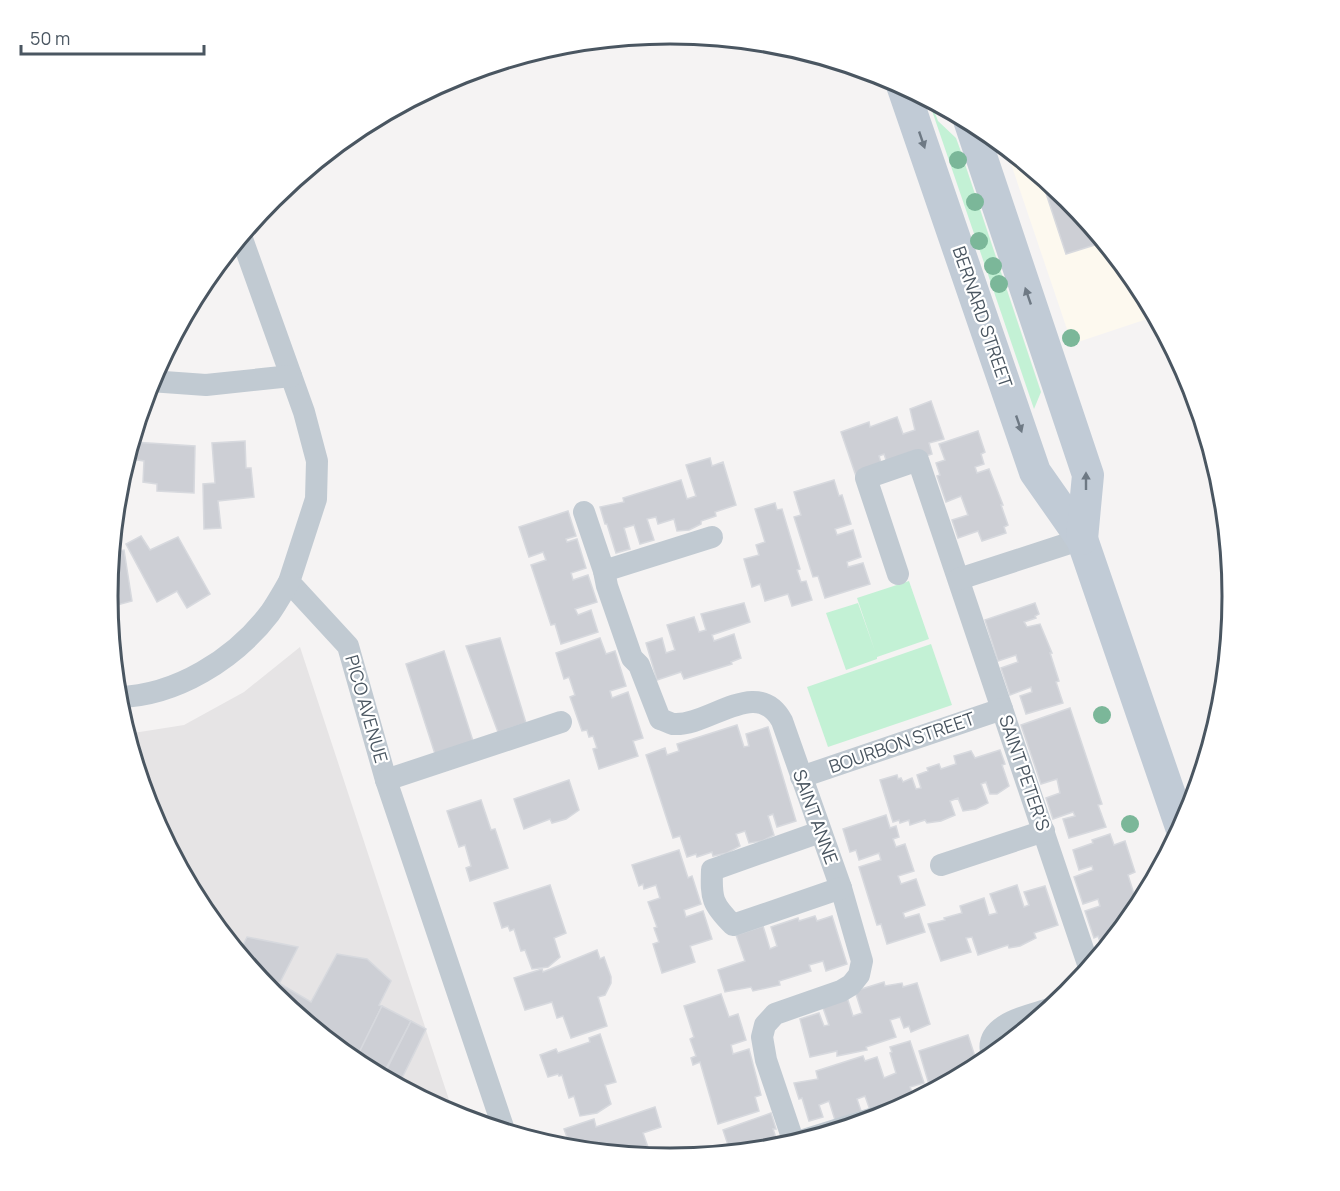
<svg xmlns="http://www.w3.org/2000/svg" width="1340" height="1191" font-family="Manrope,sans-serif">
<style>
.commercial{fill:#fdf9ef}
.education{fill:#e6e4e5}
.green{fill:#c3f1d5}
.building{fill:#cdcfd5;stroke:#d7d9de;stroke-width:1.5}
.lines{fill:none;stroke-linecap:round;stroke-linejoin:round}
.street{stroke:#c1cad2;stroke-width:22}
.secondary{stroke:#c1cbd6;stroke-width:32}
.tree{fill:#7bb799}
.oneway{fill:#6e7984}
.labels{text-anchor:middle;stroke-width:4.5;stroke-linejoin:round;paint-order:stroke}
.street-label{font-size:18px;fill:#4a5661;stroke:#fff}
.rim{fill:none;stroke:#4a5661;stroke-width:3}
</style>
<rect width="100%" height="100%" fill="#f5f3f3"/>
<path class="commercial" d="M1005 146 1068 198 1138 283 1156 316 1072 344Z"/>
<path class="education" d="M300 647 454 1115 357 1063 272 993 202 908 150 810 127 734 184 725 244 692Z"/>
<g class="green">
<path d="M928 99 930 100 938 121 956 138 960 149 1041 392 1034 409Z"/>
<path d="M909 581 929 639 877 657V659L846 670 826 613 858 603 875 651 857 598Z"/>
<path d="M931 644 952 705 828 747 807 687Z"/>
</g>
<g class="building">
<path d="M1040 175 1068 198 1104 242 1066 254Z"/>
<path d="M931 401 944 439 929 443 932 454 904 463 888 466 884 454 879 456 883 469 856 476 841 432 869 422 870 427 897 417 903 434 915 430 910 409Z"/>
<path d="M978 431 985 452 981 454 984 464 975 467 977 473 989 469 1003 505H1001L1008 525 1004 527 1006 533 982 541 978 531 958 538 952 520 968 515 961 496 946 502 937 476 940 475 936 463 945 460 939 444Z"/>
<path d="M245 441 246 468H251L254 497 218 501 221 528 204 529 203 484 215 483 212 443Z"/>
<path d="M133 442 195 446 194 493 157 491V484L143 482 144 461 131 459Z"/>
<path d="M710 458 712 466 723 462 736 505 715 512 716 516 701 521V524L689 530 677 531 674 519 658 524 656 517 647 519 654 540 640 544 634 525 624 528 630 549 616 553 607 524H605L600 507 624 502 623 498 681 480 687 499 696 496 686 465Z"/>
<path d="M834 480 839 496 842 495 851 524 835 529 837 535 853 530 861 557 847 562 848 567 863 563 870 584 825 598 818 576 813 577 794 517 801 515 794 492Z"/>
<path d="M775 503 777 510 782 509 800 569 797 570 801 582 806 581 812 600 792 606 788 594 765 601 760 584 752 587 744 559 759 555 756 545 765 542 755 509Z"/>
<path d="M568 511 576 536 566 539 567 542 577 539 586 568 571 573 573 580 588 575 597 602 575 609 578 615 591 610 598 632 561 644 555 624 551 625 531 565 546 560 543 552 529 557 519 527Z"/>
<path d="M141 536 150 550 178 537 210 594 187 608 177 591 157 602 126 544Z"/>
<path d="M124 550 132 601 117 605 118 616 113 617 116 636H112L108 595 112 552Z"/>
<path d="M744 603 750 622 712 635 714 641 734 634 741 658 731 662 732 664 684 679 681 672 657 680 646 643 662 638 666 653 675 650 667 625 694 617 699 632 706 630 701 614Z"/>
<path d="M1035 603 1039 614 1035 616 1036 618 1024 622 1027 627 1040 624 1052 653H1050L1059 681 1056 682 1063 703 1026 714 1020 696 1032 692 1031 687 1010 695 1001 668 1018 662 1016 655 998 661 985 620Z"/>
<path d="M500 638 526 723 498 732 466 646Z"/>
<path d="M600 638 606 654 615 651 626 686 610 691 612 698 628 692 643 738 633 741 638 756 599 769 593 749 597 748 593 736 589 737 587 730 582 731 570 697 575 695 569 677 564 679 556 653Z"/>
<path d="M444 651 473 741 436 757 406 664Z"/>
<path d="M1070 708 1102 804 1098 805 1106 827 1069 838 1063 819 1075 816 1073 812 1053 819 1046 798 1060 793 1057 779 1041 784 1021 725Z"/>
<path d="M737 725 744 747 749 746 746 734 768 727 796 821 777 827 773 814 768 816 774 835 762 841 749 843 745 831 736 834 740 846 727 853 713 856 712 852 697 857 696 854 687 857 680 836 673 838 646 755 665 748 667 755 679 751 677 744Z"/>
<path d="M1000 750 1005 764 1002 765 1009 786 997 794H990L986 782 981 784 988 803 976 809 963 811 958 798 950 801 955 815 941 821 927 823 925 820 910 825 909 820 900 823 899 820 893 822 880 780 897 775 898 779 901 778 903 782 912 778 916 789 921 788 917 775 928 771 927 768 939 764 941 769 956 764 954 756 971 751 975 758Z"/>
<path d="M569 780 579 810 566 819 552 823 550 819 524 829 514 799Z"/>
<path d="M481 800 491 830 495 829 508 868 470 881 466 868 471 866 465 845 459 847 447 811Z"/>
<path d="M886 815 890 828 896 826 899 837 893 839 896 847 905 844 914 871 898 876 901 884 916 879 925 905 903 913 905 918 919 914 925 932 887 944 881 924 877 925 859 867 881 860 879 853 859 860 856 850 850 852 843 829Z"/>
<path d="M1110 834 1114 845 1125 841 1135 872 1128 875 1138 907 1103 951 1098 936 1094 938 1085 911 1100 906 1098 899 1083 904 1074 877 1093 870 1092 866 1079 870 1073 850 1093 843 1092 840Z"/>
<path d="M679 850 688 878 692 876 701 904 684 910 686 917 703 911 712 939 690 946 695 962 662 973 653 944 659 942 654 928 657 927 648 902 660 898 656 885 644 889 643 884 639 886 632 865Z"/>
<path d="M550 885 566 933 554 938 560 957 548 967 532 969 525 950 521 951 514 929 510 931 508 926 502 928 494 903Z"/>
<path d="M1017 885 1024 907 1029 905 1024 892 1045 886 1058 925 1034 933 1036 938 1020 946 1009 948 1008 945 978 955 972 937 966 938 971 952 941 961 928 924 945 920 944 918 962 913 960 906 984 898 989 915 997 913 990 894Z"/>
<path d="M815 916 817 921 832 916 847 964 826 971 823 961 809 965 811 971 779 981 780 985 753 991 751 987 725 992 718 970 745 961 736 935 763 926 770 949 777 946 771 927 798 918 799 921Z"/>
<path d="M247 937 298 947 274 994 239 953Z"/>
<path d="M597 950 600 959 604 957 611 977V983L605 995 598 997 607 1026 571 1038 563 1016 557 1018 552 1002 525 1010 514 978 542 969 543 972Z"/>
<path d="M337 954 367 959 391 981 379 1005 382 1006 355 1061 274 994 279 983 311 1002Z"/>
<path d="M884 982 885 986 902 983 903 987 917 983 930 1024 911 1032 909 1026 904 1028 900 1017 890 1020 896 1037 866 1047 867 1050 837 1056V1051L810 1057 800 1019 819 1013 824 1026 829 1025 821 1002 846 994 853 1016 862 1013 855 991Z"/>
<path d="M721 994 729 1017 738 1014 746 1040 731 1045 733 1054 749 1049 761 1095 755 1097 759 1111 718 1124 700 1062 693 1065 691 1058 696 1056 690 1039 694 1037 684 1006Z"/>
<path d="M382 1006 411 1021 382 1076 355 1061Z"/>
<path d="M411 1021 426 1029 402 1078 386 1071Z"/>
<path d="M600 1034 616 1082 605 1085 611 1104 597 1113 580 1116 574 1096 569 1098 562 1075 559 1076 558 1074 548 1077 540 1055 556 1049 558 1053 590 1042 589 1038Z"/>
<path d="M968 1035 978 1066 931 1091 919 1051Z"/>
<path d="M910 1041 924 1083 910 1087 913 1095 898 1099 899 1102 870 1110 865 1096 857 1099 861 1111 835 1120 829 1101 819 1105 823 1117 809 1121 802 1098 799 1099 794 1083 818 1079 816 1071 863 1056 865 1061 877 1057 884 1078 896 1073 890 1053 892 1052 890 1047Z"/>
<path d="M655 1107 661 1127 643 1133 651 1156 603 1151 602 1148 595 1151 571 1148 564 1129 594 1119 596 1127Z"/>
<path d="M771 1113 776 1129H773L778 1144 781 1143 782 1147 730 1151 723 1130Z"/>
</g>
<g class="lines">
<g class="street">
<path d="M241 236 304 412 317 461 316 499 289 582 348 646 386 780 504 1130"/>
<path d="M150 381 206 385 291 376"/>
<path d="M584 512 604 571 607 586 632 658 639 665 660 719C664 720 669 723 673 724 709 727 757 675 782 721L841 888 862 961 859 975 851 985 841 991 775 1014 765 1025 762 1037 766 1060 794 1143"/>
<path d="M604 571 712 537"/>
<path d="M898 574 866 478 918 460 1089 967"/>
<path d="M959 579 1082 539"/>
<path d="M118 697C176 696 235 659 270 613 277 603 283 592 289 582"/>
<path d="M801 777 1002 709"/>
<path d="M386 780 561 722"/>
<path d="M820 832 712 870C711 899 712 904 733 925L841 888"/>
<path d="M941 865 1044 831"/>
<path d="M992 1056C982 1024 1028 1016 1049 1009"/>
<path d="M794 1143 890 1113"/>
</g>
<g class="secondary">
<path d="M902 85 1035 472 1082 539 1181 827"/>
<path d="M969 120 1088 475 1082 539"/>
</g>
</g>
<g class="tree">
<circle cx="958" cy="160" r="9"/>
<circle cx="975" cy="202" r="9"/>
<circle cx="979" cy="241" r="9"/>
<circle cx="993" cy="266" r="9"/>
<circle cx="999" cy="284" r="9"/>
<circle cx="1071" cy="338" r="9"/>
<circle cx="1102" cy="715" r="9"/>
<circle cx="1130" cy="824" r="9"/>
</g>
<defs><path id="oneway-solid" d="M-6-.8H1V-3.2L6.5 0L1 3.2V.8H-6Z" transform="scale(1.5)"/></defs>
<g class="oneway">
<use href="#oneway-solid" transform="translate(922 140) rotate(71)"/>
<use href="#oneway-solid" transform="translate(1028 296) rotate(-109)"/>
<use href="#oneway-solid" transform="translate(1019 424) rotate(71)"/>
<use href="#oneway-solid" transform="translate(1086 481) rotate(-90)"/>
</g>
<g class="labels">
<g class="street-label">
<text transform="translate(982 317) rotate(71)" y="6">BERNARD STREET</text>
<text transform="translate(366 709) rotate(74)" y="6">PICO AVENUE</text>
<text transform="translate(902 743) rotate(-19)" y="6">BOURBON STREET</text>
<text transform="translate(1024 773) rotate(71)" y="6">SAINT PETER'S</text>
<text transform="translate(815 817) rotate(70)" y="6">SAINT ANNE</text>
</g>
</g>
<path d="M0 0H1340V1191H0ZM118 596a552 552 0 1 1 1104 0a552 552 0 1 1-1104 0Z" fill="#fff" fill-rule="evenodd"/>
<path class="rim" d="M118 596a552 552 0 1 1 1104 0a552 552 0 1 1-1104 0Z"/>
<path d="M21 45v9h183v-9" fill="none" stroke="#4a5661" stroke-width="3"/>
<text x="30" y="45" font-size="18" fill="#4a5661" stroke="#ffffff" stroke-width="4.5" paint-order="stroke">50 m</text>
</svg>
